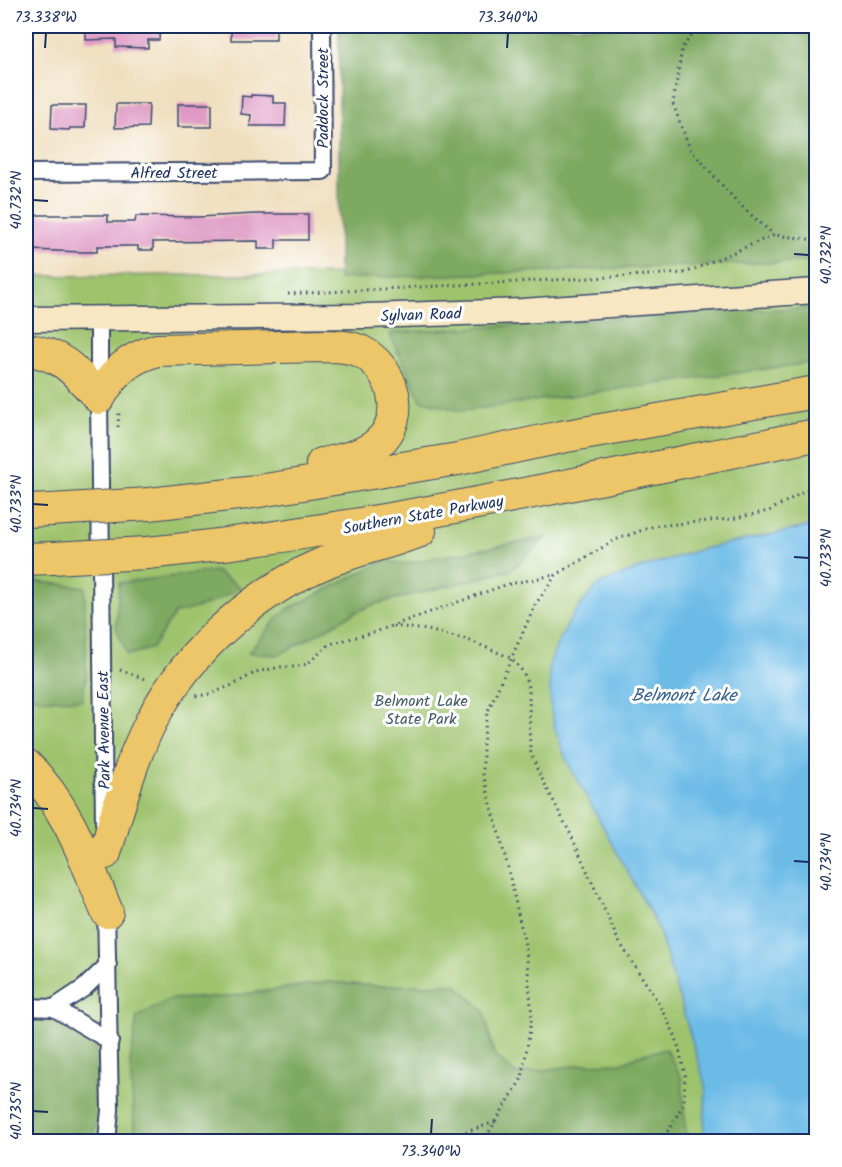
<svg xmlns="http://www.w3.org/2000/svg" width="842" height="1167" font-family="Kalam,sans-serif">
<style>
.green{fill:#9ec36d;stroke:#5c7966;stroke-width:1.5}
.forest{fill:#7ea960;stroke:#4c6c5f;stroke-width:1.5}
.water{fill:#6cbbe7;stroke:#4475a2;stroke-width:1.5}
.building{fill:#de97c3}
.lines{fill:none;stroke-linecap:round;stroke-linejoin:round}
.street-casing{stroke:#3b496d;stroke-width:20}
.secondary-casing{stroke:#3b496d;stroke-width:27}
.highway-casing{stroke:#3b496d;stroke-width:34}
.path{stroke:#3b496d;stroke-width:3;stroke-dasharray:1.5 4.5;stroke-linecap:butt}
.street{stroke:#fff;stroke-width:16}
.secondary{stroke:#f7e8c3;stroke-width:24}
.highway{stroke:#ecc669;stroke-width:32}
.highway-bridge-casing{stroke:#3b496d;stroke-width:34;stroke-linecap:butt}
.highway-bridge{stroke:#ecc669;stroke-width:32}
.ticks{fill:none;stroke:#1b2f5e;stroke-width:2}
.labels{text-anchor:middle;stroke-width:6;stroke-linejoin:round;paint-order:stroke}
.street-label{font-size:16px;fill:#1b2f5e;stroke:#fff}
.park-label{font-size:16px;fill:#425b62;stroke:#fff}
.water-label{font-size:18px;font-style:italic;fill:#37608e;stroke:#fff}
.neatline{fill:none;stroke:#1b2f5e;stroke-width:2}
.ticks-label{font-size:15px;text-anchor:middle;fill:#1b2f5e}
</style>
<rect width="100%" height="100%" fill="#fff"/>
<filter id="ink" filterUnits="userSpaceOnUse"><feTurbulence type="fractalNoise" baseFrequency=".0167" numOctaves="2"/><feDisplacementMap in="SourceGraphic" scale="12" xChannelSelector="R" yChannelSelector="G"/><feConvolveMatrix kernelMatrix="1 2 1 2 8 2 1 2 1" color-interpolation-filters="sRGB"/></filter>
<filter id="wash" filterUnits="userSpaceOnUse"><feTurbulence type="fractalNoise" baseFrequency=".008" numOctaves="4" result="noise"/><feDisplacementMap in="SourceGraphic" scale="24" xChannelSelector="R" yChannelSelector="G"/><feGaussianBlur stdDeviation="1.35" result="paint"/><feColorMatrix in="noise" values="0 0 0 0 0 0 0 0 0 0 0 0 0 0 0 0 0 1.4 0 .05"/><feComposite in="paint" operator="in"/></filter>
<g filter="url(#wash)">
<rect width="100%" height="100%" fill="#f0dfbf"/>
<path class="green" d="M816 26V1141H26V276L341 274Z"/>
<g class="forest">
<path d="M339 26H816V261L339 279Z"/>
<path d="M816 308V362L461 411 421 400 389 333 722 311Z"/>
<path d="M547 537 511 570 375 604 356 612 279 655 248 653 278 617 290 608 386 560 402 564Z"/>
<path d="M215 571 240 587C221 600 198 609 175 613L152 648 127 655 116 627 119 583Z"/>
<path d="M30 581 85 587 86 679 82 700 42 699 26 694V584Z"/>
<path d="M328 982 377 986 456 984 484 1011 494 1054 515 1074 586 1064 622 1063 639 1055 666 1049 682 1079 686 1137 684 1142 135 1141 130 1063 137 1017 170 999 224 997Z"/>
<path d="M42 1014 69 1018 94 1040 101 1108 91 1141 26 1142V1025Z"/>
</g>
<path class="water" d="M816 525V1141H702L704 1133 706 1087 658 927 566 759 555 729 551 709 549 665 557 645 573 615 598 585 637 569 702 549Z"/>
<g id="blocks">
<g class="building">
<path d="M86 26H160L159 40H148V48L116 47V39L86 40Z"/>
<rect x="231" y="26" width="45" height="14"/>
<path d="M251 95 273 96V103H286L285 126H250L251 115 241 114 242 96 251 97Z"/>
<path d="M116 104H149L148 127 115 128Z"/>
<rect x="178" y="104" width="34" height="23"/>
<path d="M52 105H86L85 128H70L69 130 51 129Z"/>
<path d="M255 214H308V240H276V249H258V241L153 242V250H138V246H97V252H82L32 250V240H26V218H29V215H108V222H135L136 216 198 217Z"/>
</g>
</g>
</g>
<g filter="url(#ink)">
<use href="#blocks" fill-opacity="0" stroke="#3b496d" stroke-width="1.5"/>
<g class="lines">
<g class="street-casing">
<g id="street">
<path d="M26 173 323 171 322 26"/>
<path d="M99 319V398L104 823"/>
<path d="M106 906 110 1110 107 1142"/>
<path d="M26 1007 54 1008 110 1041"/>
<path d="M54 1008 84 988 108 965"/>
</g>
</g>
<g class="secondary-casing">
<path id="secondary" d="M26 319 366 316 522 311 816 291"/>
</g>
<g class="highway-casing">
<g id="highway">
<path d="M26 350C62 353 76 372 99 398 114 372 127 359 157 350L323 346C336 346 348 346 360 351 393 367 409 417 377 444 361 457 341 460 322 464"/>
<path d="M149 504 247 493 458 459 561 437 816 392"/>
<path d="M26 511 50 510"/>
<path d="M147 553C373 530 594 479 816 435"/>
<path d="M26 559 52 558"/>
<path d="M26 765C68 806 85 859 107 912"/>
<path d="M105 853C117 814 127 773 144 736 179 659 247 596 324 563 355 550 388 543 420 531"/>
</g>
</g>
<g class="path">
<path d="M698 26 682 48 673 104 690 149 739 204 774 235"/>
<path d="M288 294 685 273 774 235 816 240"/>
<path d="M118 427 119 412"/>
<path d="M393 626 428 630 471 641 511 658 524 673 529 691 530 750 537 769 571 835 618 940 656 999 676 1037 685 1075 684 1102 670 1129 655 1142"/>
<path d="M120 670 147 680"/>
<path d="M196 696 210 694 235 684 256 672 281 667H294L307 664 330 644 375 632 505 585 554 575"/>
<path d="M437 1142 495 1122"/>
<path d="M483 1142 522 1078 532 1017 526 949 507 864 483 774V744L487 713 535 605 556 575 615 540 654 526 731 519 769 511 816 485"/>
</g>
<use href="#street" class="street"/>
<use href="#secondary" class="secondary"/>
<use href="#highway" class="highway"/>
<g class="highway-bridge-casing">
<g id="highway-bridge">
<path d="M50 510 149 504"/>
<path d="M52 558 147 553"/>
</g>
</g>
<use href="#highway-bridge" class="highway-bridge"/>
</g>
</g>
<path class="ticks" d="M45 48 46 33M507 48 508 33M33 200 48 201M794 254 809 255M33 504 48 505M794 557 809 558M33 808 48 809M794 861 809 862M33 1111 48 1112M431 1134 432 1119"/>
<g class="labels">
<g class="street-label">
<text transform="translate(322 98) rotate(-90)" y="6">Paddock Street</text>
<text x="174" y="178">Alfred Street</text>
<text transform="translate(421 314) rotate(-2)" y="6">Sylvan Road</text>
<text transform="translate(423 514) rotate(-10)" y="6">Southern State Parkway</text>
<text transform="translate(103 730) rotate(-91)" y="6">Park Avenue East</text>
</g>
<g class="park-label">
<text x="421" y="706">Belmont Lake<tspan x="421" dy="18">State Park</tspan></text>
</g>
<g class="water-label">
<text x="684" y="701">Belmont Lake</text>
</g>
</g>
<rect width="842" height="1167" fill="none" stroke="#fff" stroke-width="66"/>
<rect x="33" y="33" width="776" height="1101" class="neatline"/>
<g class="ticks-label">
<text x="46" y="22">73.338°W</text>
<text x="508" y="22">73.340°W</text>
<text transform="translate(16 200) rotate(-90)" y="5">40.732°N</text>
<text transform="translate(826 255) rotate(-90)" y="5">40.732°N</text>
<text transform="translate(16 504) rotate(-90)" y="5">40.733°N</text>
<text transform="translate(826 558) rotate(-90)" y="5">40.733°N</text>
<text transform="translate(16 808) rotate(-90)" y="5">40.734°N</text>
<text transform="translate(826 862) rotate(-90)" y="5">40.734°N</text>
<text transform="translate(16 1111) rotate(-90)" y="5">40.735°N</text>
<text x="431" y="1156">73.340°W</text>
</g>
</svg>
